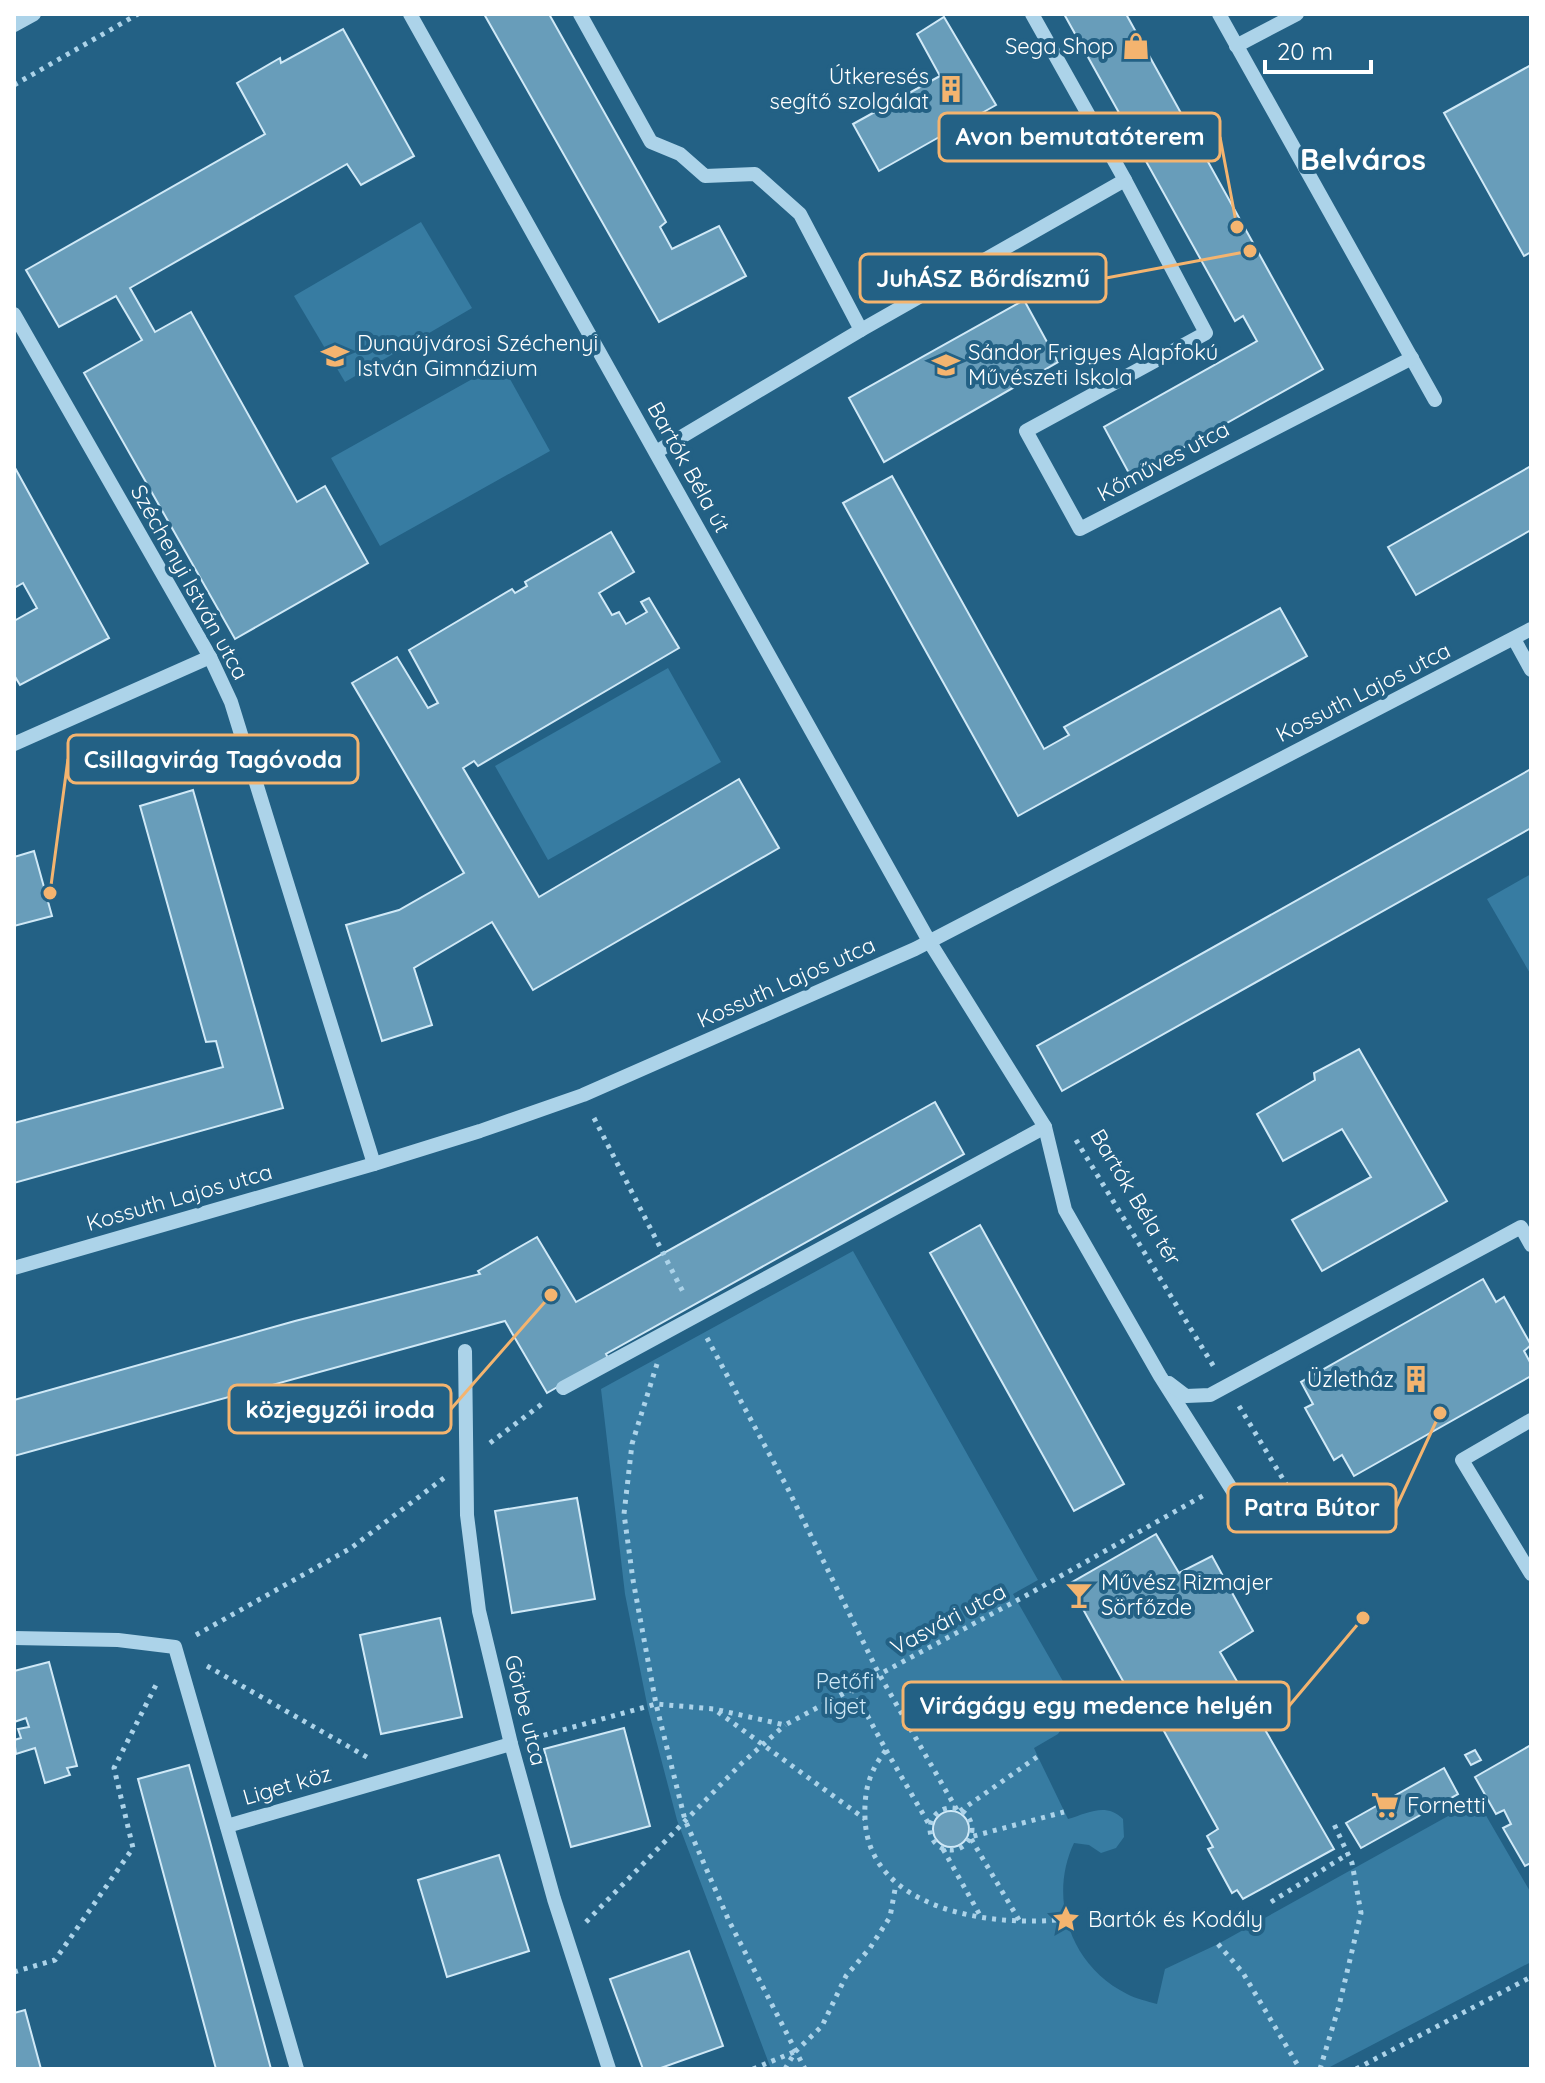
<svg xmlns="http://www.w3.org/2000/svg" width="1545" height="2083" font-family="Quicksand,sans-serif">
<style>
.green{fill:#377ca2}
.building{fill:#689dba;stroke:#d0e9f7;stroke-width:2}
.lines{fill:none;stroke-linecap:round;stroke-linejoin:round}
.path{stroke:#acd3e9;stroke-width:5;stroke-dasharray:4 6;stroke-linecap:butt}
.minor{stroke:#acd3e9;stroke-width:14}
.labels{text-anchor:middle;stroke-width:8;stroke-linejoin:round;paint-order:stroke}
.poi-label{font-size:22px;fill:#fff;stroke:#236185;text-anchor:start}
.street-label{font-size:22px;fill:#fff;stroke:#236185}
.park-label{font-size:22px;fill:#d0e9f7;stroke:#236185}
.district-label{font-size:30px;font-weight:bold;fill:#fff;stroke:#236185}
.leader{fill:none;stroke:#f4b46f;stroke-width:3}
.callout-dot{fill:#f4b46f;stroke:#236185;stroke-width:3}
.callout{fill:#236185;stroke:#f4b46f;stroke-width:3}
.callout-label{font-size:24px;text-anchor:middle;font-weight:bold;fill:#fff}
</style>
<rect width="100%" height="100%" fill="#236185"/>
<g class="green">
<path d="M421 222 472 308 345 382 294 296Z"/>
<path d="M501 363 550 451 380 546 331 458Z"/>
<path d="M668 668 721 762 548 860 495 766Z"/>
<path d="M1531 874V975L1487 899Z"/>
<path d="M853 1251 1038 1580 1013 1594 1068 1690 1072 1713 1058 1734 1034 1748 1038 1757 1068 1819C1088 1813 1106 1802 1123 1819L1124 1837 1116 1848 1101 1853 1089 1845 1074 1843C1048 1898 1070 1966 1127 1994 1136 1999 1147 2001 1157 2004L1165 1969 1218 1944 1477 1800 1531 1893V1962L1326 2069H771L677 1820 648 1709 625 1594 601 1389Z"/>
</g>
<g class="building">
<path d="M484 14H549L666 222 660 227 672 249 719 226 746 276 659 322Z"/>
<path d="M1064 14H1126L1323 369 1131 477 1104 427 1257 341 1243 316 1235 321Z"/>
<path d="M944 17 996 105 879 171 853 124 940 76 917 34Z"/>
<path d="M343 29 414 156 361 185 347 164 130 288 155 332 191 312 297 502 325 486 368 563 235 639 84 373 142 340 116 296 59 327 26 270 265 134 237 83 280 58 281 63Z"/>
<path d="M1531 65V252L1524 256 1444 113Z"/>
<path d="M1024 300 1058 362 884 462 849 398Z"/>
<path d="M14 466 109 638 20 685 14 675V621L37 608 23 583 16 587 14 584Z"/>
<path d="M1531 466V530L1416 595 1388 547Z"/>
<path d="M892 476 1044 749 1069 735 1064 727 1280 608 1307 656 1018 816 843 503Z"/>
<path d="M611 532 634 572 599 593 612 615 619 612 626 624 647 612 641 602 649 598 679 648 478 766 474 761 463 768 539 897 739 779 779 848 533 990 492 922 414 968 432 1025 382 1041 346 925 399 910 464 873 352 683 397 657 428 708 438 703 409 650 512 589 515 593 527 586 525 582Z"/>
<path d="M1531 769V828L1062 1091 1037 1046Z"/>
<path d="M193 790 283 1108 14 1183V1123L223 1067 216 1041 206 1042 140 806Z"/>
<path d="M34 851 52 916 14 926V857Z"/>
<path d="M1359 1049 1447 1201 1322 1271 1292 1220 1371 1177 1342 1129 1283 1161 1257 1114 1315 1080 1314 1073Z"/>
<path d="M935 1102 964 1154 606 1354 608 1358 547 1393 505 1321 14 1456V1400L295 1321 480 1274 478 1271 537 1237 576 1302Z"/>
<path d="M980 1225 1124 1484 1074 1511 930 1253Z"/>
<path d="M1483 1279 1496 1302 1504 1297 1531 1345 1524 1351 1531 1364V1376L1354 1476 1342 1455 1334 1460 1305 1408 1313 1404 1301 1382Z"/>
<path d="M577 1498 595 1599 512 1613 495 1511Z"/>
<path d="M1156 1534 1179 1573 1212 1556 1253 1631 1220 1652 1334 1849 1243 1899 1237 1890 1232 1893 1208 1849 1213 1847 1207 1836 1218 1829 1143 1693 1133 1699 1069 1584Z"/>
<path d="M440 1618 462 1717 381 1734 360 1635Z"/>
<path d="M49 1662 77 1766 67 1768 70 1775 45 1783 35 1748 16 1754 14 1740 21 1738 18 1729 29 1727 26 1718 14 1722V1671Z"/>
<path d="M624 1728 650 1826 571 1847 544 1749Z"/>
<path d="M1531 1745V1863L1525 1866 1503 1828 1511 1824 1504 1810 1496 1814 1475 1777Z"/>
<path d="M1475 1750 1481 1760 1471 1765 1465 1755Z"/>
<path d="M189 1765 209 1838 271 2069H216L138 1779Z"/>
<path d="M1444 1768 1458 1794 1361 1848 1346 1823Z"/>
<circle cx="951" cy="1829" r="18"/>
<path d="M499 1855 529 1951 447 1977 418 1880Z"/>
<path d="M689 1951 723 2046 658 2069H643L610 1979Z"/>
<path d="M25 2010 41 2069H14V2013Z"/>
</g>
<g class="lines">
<g class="path">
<path d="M14 85 138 14"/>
<path d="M594 1118 684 1294"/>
<path d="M1076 1140 1214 1367"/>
<path d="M707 1338 787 1487 879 1674 957 1810"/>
<path d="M657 1364 632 1444 624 1514 633 1580 656 1704 685 1820 729 1921 805 2069"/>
<path d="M1239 1406 1286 1484"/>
<path d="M490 1443 546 1401"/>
<path d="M196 1635 351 1548 444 1478"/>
<path d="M207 1666 372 1760"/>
<path d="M853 1689 886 1750C869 1772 864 1790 865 1818 868 1911 994 1928 1066 1919"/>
<path d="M718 1712 865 1819"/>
<path d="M534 1738 656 1704 714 1709 785 1725 1027 1595 1206 1494"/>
<path d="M886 1750 930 1826"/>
<circle cx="951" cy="1829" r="21"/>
<path d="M960 1811 1037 1757"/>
<path d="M943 1849 981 1917"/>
<path d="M1271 1902 1348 1854"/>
<path d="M1019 1920 970 1837 1064 1812"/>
<path d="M586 1922 741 1764 785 1725"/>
<path d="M1218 1944 1243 1973 1300 2069"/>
<path d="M14 1972 55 1960 133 1848 114 1768 158 1681"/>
<path d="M753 2069 794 2052"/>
<path d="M785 2069 795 2052 822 2026 846 1976 870 1948 890 1917 896 1884"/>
<path d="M1320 2069 1339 2006 1361 1913 1352 1863 1333 1822"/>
<path d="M1356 2069 1531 1977"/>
</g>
<g class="minor">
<path d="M410 14 929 941 1045 1127 1065 1210 1160 1376 1241 1504"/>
<path d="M580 14 651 142 680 154 705 176 755 174 800 214 861 330 656 452"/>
<path d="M1219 14 1435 400"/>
<path d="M14 25 34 14"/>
<path d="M1236 46 1297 14"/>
<path d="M1125 180 1206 333 1026 431 1080 529 1412 358"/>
<path d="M14 314 210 657 231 702 374 1164"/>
<path d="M861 330 1125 180 1032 14"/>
<path d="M1514 639 1531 670"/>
<path d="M14 744 210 657"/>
<path d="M14 1268 374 1164 480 1131 583 1095 915 949 1531 629"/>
<path d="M465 1351 467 1515 479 1611 511 1744 554 1899 609 2069"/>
<path d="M1169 1383 1186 1396 1210 1395 1521 1227 1531 1245"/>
<path d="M563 1388 1045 1127"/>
<path d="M1531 1420 1462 1460 1531 1574"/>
<path d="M14 1638 118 1640 175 1647 297 2069"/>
<path d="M227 1826 511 1744"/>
</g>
</g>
<defs>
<g id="shop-bare" transform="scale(2.16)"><path d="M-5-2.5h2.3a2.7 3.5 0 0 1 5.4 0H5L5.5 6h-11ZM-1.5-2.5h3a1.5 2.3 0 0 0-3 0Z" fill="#f4b46f" stroke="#236185" stroke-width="2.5" paint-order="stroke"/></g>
<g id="building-bare" transform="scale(2.16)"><path d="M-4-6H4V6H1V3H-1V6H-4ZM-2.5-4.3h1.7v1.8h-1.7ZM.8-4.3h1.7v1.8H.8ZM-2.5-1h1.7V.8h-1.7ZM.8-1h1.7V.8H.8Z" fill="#f4b46f" stroke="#236185" stroke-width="2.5" paint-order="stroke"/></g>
<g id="school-bare" transform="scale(2.16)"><path d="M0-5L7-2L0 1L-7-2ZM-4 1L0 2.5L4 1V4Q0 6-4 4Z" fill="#f4b46f" stroke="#236185" stroke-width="2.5" paint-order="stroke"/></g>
<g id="bar-bare" transform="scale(2.16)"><path d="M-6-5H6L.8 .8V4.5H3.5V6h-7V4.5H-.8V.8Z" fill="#f4b46f" stroke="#236185" stroke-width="2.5" paint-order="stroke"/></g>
<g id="supermarket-bare" transform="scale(2.16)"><path d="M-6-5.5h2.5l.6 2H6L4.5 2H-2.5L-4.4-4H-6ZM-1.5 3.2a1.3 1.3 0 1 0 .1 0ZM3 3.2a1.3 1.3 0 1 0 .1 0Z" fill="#f4b46f" stroke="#236185" stroke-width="2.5" paint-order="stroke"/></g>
<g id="sight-bare" transform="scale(2.16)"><path d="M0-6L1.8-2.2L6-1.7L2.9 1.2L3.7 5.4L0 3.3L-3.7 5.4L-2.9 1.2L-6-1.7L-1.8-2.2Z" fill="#f4b46f" stroke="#236185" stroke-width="2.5" paint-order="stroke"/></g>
</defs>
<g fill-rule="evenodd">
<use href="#shop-bare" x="1136" y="46"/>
<use href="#building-bare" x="951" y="89"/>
<use href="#school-bare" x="335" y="356"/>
<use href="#school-bare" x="946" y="365"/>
<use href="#building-bare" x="1416" y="1379"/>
<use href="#bar-bare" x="1079" y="1595"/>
<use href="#supermarket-bare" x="1385" y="1805"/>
<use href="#sight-bare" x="1066" y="1919"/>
</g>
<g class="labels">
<g class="poi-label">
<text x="1114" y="54" text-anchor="end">Sega Shop</text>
<text x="929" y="84" text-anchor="end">Útkeresés<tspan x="929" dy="25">segítő szolgálat</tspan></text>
<text x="357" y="351">Dunaújvárosi Széchenyi<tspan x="357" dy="25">István Gimnázium</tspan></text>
<text x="968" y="360">Sándor Frigyes Alapfokú<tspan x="968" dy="25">Művészeti Iskola</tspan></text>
<text x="1394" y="1387" text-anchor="end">Üzletház</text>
<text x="1101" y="1590">Művész Rizmajer<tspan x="1101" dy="25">Sörfőzde</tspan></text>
<text x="1407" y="1813">Fornetti</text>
<text x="1088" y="1927">Bartók és Kodály</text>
</g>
<g class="street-label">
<text transform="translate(1163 461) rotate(-28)" y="8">Kőműves utca</text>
<text transform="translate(689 467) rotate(61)" y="8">Bartók Béla út</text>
<text transform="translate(190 582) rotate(61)" y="8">Széchenyi István utca</text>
<text transform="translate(1363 692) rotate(-27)" y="8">Kossuth Lajos utca</text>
<text transform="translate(786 982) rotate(-24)" y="8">Kossuth Lajos utca</text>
<text transform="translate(179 1197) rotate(-16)" y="8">Kossuth Lajos utca</text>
<text transform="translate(1136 1197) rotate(59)" y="8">Bartók Béla tér</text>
<text transform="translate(948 1619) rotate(-28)" y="8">Vasvári utca</text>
<text transform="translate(526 1710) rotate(76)" y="8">Görbe utca</text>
<text transform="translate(287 1785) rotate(-16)" y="8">Liget köz</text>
</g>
<g class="park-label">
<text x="845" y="1689">Petőfi<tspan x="845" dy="25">liget</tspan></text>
</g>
<g class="district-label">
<text x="1363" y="170">Belváros</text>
</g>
</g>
<path class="leader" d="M1237 227L1220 137M1250 251L1106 278M50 893L68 759M551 1295L451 1409M1440 1413L1396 1508M1363 1618L1289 1706"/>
<g class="callout-dot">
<circle cx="1237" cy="227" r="8"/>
<circle cx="1250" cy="251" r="8"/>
<circle cx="50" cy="893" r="8"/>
<circle cx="551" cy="1295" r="8"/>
<circle cx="1440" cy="1413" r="8"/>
<circle cx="1363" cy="1618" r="8"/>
</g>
<g class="callout">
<rect x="939" y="113" width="281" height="48" rx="8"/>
<rect x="860" y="254" width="246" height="48" rx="8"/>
<rect x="68" y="735" width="290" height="48" rx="8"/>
<rect x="229" y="1385" width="222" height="48" rx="8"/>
<rect x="1228" y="1484" width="168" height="48" rx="8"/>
<rect x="903" y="1682" width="386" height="48" rx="8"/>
</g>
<g class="callout-label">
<text x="1080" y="145">Avon bemutatóterem</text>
<text x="983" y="287">JuhÁSZ Bőrdíszmű</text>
<text x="213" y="768">Csillagvirág Tagóvoda</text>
<text x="340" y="1418">közjegyzői iroda</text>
<text x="1312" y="1516">Patra Bútor</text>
<text x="1096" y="1714">Virágágy egy medence helyén</text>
</g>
<rect width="1545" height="2083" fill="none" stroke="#ffffff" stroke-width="32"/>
<path d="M1265 60v12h106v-12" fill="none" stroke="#ffffff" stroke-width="4"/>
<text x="1277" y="60" font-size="24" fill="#ffffff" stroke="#236185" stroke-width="6" paint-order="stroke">20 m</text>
</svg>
